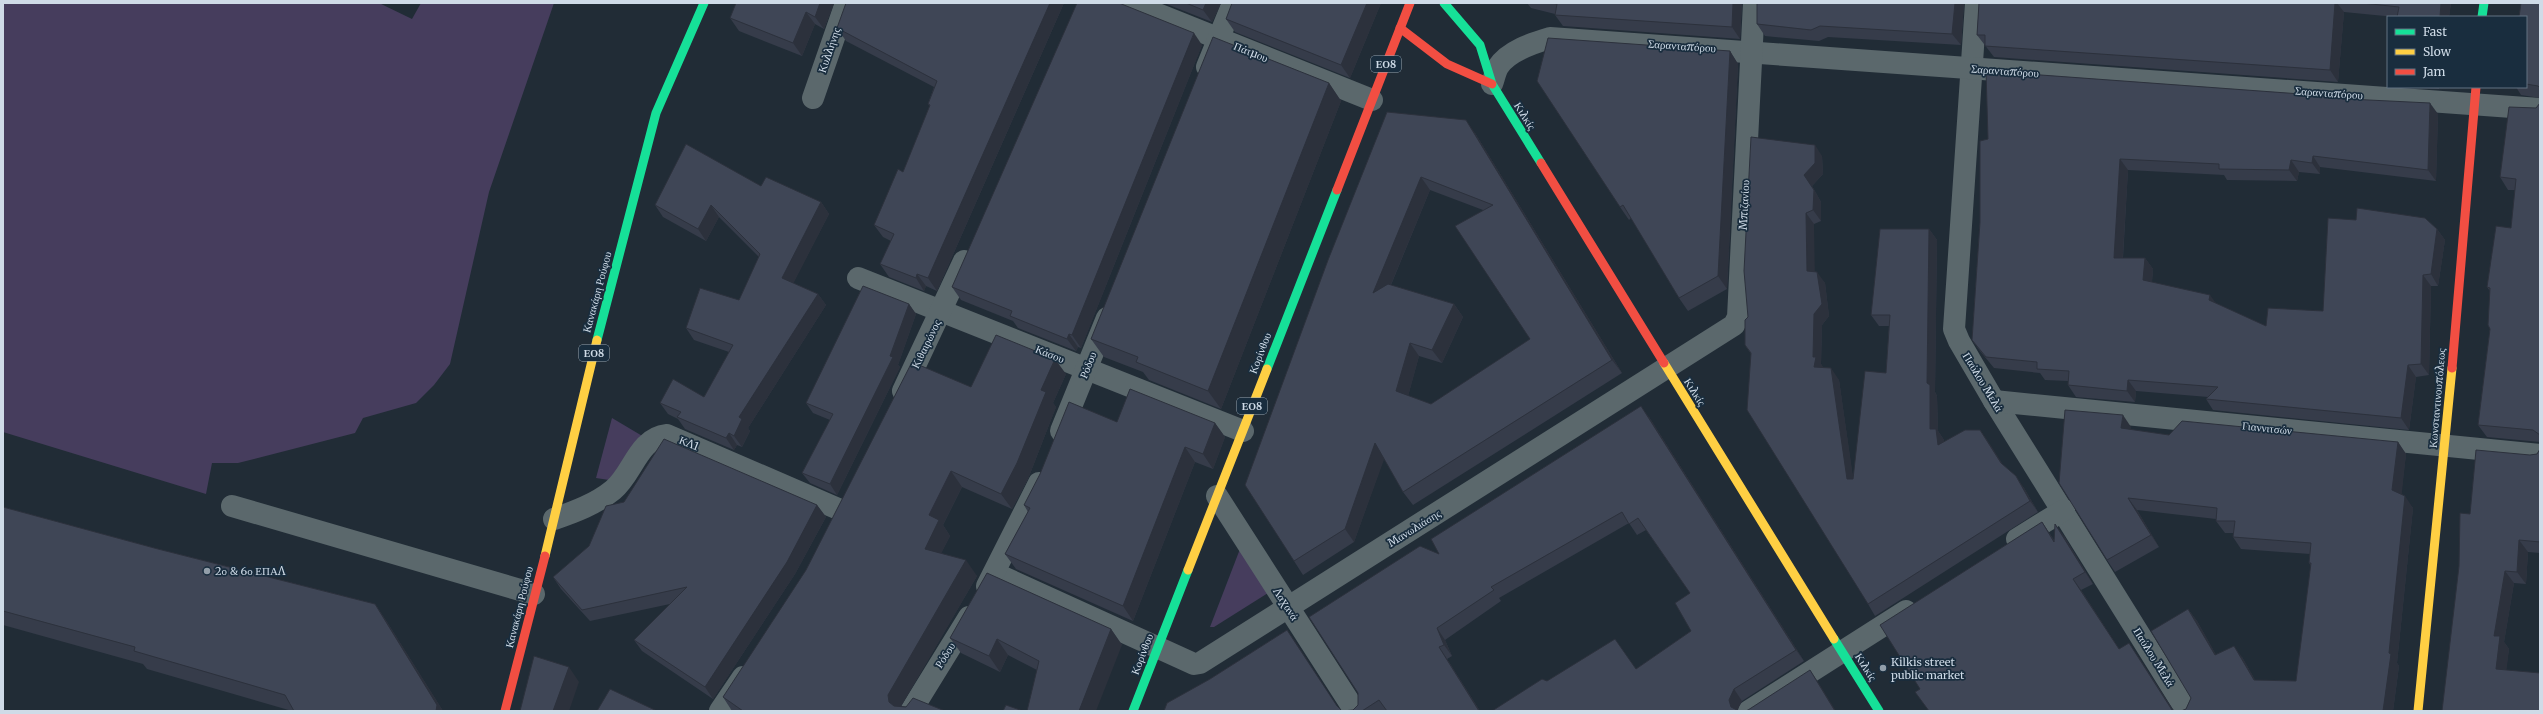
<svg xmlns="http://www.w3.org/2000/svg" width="2543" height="714" font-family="Merriweather,serif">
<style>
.green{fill:#463d5d}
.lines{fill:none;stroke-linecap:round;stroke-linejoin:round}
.street{stroke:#5b686c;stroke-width:22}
.fast{stroke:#16e098;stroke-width:9}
.slow{stroke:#ffcf43;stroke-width:9}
.jam{stroke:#f24e42;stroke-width:9}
.wall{fill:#363c4a;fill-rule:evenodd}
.shaded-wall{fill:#2c313c}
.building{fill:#3f4656;stroke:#2c313c;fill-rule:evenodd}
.poi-dot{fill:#929ea9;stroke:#192d3e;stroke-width:1.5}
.labels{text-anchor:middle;stroke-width:3.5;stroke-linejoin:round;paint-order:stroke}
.shield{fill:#192d3e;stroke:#98a7b4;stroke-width:1}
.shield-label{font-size:10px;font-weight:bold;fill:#cfdbe7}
.street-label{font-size:11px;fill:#cfdbe7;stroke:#192d3e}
.poi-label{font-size:11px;fill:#cfdbe7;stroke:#192d3e;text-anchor:start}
</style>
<rect width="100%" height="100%" fill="#212c36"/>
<g class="green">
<path d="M3 3H379L412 19 421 3H554L489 192 450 364 434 385 416 403 363 418 355 433 238 463H212L206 494 3 432Z"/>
<path d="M612 418 644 437 609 480 596 478Z"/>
<path d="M1240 549 1268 593 1214 627H1210Z"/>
</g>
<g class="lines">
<g class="street">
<path d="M1130 3 1372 100"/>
<path d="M1976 3 1954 329 1959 341 1994 401 2187 711"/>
<path d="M1207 67 1233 3"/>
<path d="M1492 84C1494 79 1495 72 1498 67 1508 51 1533 43 1550 38L2540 109"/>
<path d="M813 98 846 3"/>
<path d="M858 278 1243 431"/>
<path d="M903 391 964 261"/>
<path d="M1994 401 2540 455"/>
<path d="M1061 431 1107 318"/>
<path d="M1217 496 1355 711"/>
<path d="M232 506 534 594"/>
<path d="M554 519C574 512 596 504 613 490 633 474 638 438 667 435L843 511"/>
<path d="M2017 539 2064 510"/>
<path d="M994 573 1194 664 1200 663 1734 325 1738 317 1754 3"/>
<path d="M987 586 1039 483"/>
<path d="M720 711 743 677"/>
<path d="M911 711 969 617"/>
<path d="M1749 711 1906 611"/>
</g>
<g class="fast">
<path d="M1444 3 1480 45 1492 84 1541 163"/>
<path d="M2482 17 2484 3"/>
<path d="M597 340 656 113 704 3"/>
<path d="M1267 369 1337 190"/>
<path d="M1834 639 1879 711"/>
<path d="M1133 711 1188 570"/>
</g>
<g class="slow">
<path d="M1664 363 1834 639"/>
<path d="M545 556 597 340"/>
<path d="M1188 570 1267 369"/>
<path d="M2418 711 2452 368"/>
</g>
<g class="jam">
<path d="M1400 28 1447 64 1492 84"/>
<path d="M1541 163 1664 363"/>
<path d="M1337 190 1410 3"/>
<path d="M2452 368 2476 87"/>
<path d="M505 711 545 556"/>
</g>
</g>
<g class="wall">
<path d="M834 3 824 29 815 24 802 56 739 31 730 18Z"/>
<path d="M1064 3 937 291 926 286 924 291 889 277 880 264 891 241 883 237 874 225 903 172 930 107 928 104 934 87 846 41 837 28Z"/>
<path d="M1164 3H1221L1212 22Z"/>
<path d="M1381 3 1350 78 1235 32 1226 19Z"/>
<path d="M1527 3H1742L1740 39 1563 26 1555 15V14L1531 8Z"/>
<path d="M1757 3H1964L1961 45 1828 37 1819 41 1765 36 1757 24Z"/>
<path d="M1979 3H2451L2449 17H2395L2344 12 2338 82 1994 57 1977 35Z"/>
<path d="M2540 3V98L2521 95 2516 87H2526V17Z"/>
<path d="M1202 45 1081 348 1078 347 1076 351 1018 328 1013 321 961 300 952 287Z"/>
<path d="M1730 51 1738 64 1727 289 1688 311 1679 298 1631 218 1629 220 1620 207Z"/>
<path d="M1329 83 1341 101 1221 409 1149 380 1143 372 1104 357 1091 339Z"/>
<path d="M2408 87H2439V89Z"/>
<path d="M2330 98 2438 114 2436 181 2320 167V174L2299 172 2297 181 2227 180 2224 175 2128 170 2123 258H2145L2153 269 2152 282 2215 303 2266 326 2323 311 2437 229 2445 240 2438 286H2431L2429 375 2416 377 2409 430 2213 410 2206 399 2208 397 2136 391 2135 402 2076 397 2068 385V381L2045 380 2040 373 1994 368 1980 351 1972 340 1980 222V141Z"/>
<path d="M2540 103V442L2487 437 2478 425 2490 329V291L2487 287 2511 228 2515 190H2508L2500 177 2536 108Z"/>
<path d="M1387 112 1475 133 1622 373 1413 505 1403 492 1384 458 1354 542 1303 575 1294 561ZM1430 190 1483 210 1530 339 1431 404 1408 396 1419 356 1442 363 1463 317 1454 304 1391 285Z"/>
<path d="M1822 156 1823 174 1812 186 1821 202V221L1814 224V272L1825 283 1829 316 1822 325 1821 364 1823 368 1839 380 1853 479 1886 373 1889 326H1879L1871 315 1929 229 1937 240 1935 392 1937 396 1938 431 1944 440V442L1980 430 2002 464 2024 488 2038 512 1875 616 1868 604 1751 354 1745 345 1748 317Z"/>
<path d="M761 186 821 202 829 214 793 283 818 294 826 305 748 428 750 431 742 447 737 445 734 450 685 429 678 419 668 414 660 403 704 397 729 352 694 340 686 328 739 300 759 257 719 217 706 241 663 217 655 205Z"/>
<path d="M909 304 916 314 898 365 900 367 837 495 810 483 802 473 830 420 813 413 806 403Z"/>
<path d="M1066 374 1053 403 1056 407 1028 479 1012 509 962 487 943 525 950 536 941 553 977 576 901 706 945 711H732L723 697 971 387Z"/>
<path d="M1649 417 1804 661 1742 701 1737 710 1547 681 1636 669 1691 631 1690 593 1646 530 1637 535 1629 523 1499 598 1501 601 1445 640 1452 656 1447 659 1480 711H1164L1210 679 1287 630 1338 708 1342 711 1353 710 1358 705 1439 554Z"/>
<path d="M1117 422 1215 423 1225 437 1213 469 1195 462 1133 621 1016 569 1005 554 1028 512 1024 505Z"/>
<path d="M2131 427V430L2169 435 2398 442 2406 454 2401 495 2413 508 2397 663 2399 666 2393 711H2181L2186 709 2191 698 2188 609 2197 621 2216 655 2242 657 2255 680 2296 681 2311 566 2309 563 2310 554 2241 549 2233 537V533H2225L2216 521V519L2137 510 2159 547 2115 572 2107 560Z"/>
<path d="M2540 449V553L2528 552 2526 584 2514 583 2504 642 2509 649 2506 670 2442 711 2470 514 2530 455 2537 454Z"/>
<path d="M817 505 826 517 795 574 713 699 642 651 634 640 670 604 590 621 561 589 553 577Z"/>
<path d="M3 507 158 549 375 604 387 622 443 711H292L147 669 143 664 3 625Z"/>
<path d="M2042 522 2054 540 2064 536 2093 584 2081 590 2119 649 2137 655 2173 710 1920 689Z"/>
<path d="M1111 629 1122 645 1037 670 1008 655 1000 672 961 653 950 638Z"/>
</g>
<g class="shaded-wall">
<path d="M820 3H834L824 29 815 17Z"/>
<path d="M1050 3H1064L937 291 928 278Z"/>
<path d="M1206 3H1221L1212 22 1203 10Z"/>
<path d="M1367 3H1381L1350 78 1341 65Z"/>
<path d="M1733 3H1742L1740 39 1732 27Z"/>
<path d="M1955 3H1964L1961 45 1952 34Z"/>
<path d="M2335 3H2337L2344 12 2338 82 2330 70Z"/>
<path d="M2441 3H2451L2449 17H2440Z"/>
<path d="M806 12 815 24 802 56 793 43Z"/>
<path d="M1194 33 1202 45 1081 348 1072 335Z"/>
<path d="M1730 51 1738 64 1727 289 1718 276Z"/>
<path d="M1329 83 1341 101 1221 409 1208 391Z"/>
<path d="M2430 103 2438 114 2436 181 2428 170Z"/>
<path d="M1466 120 1475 133 1622 373 1612 360Z"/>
<path d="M1815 145 1822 156 1823 174 1812 186 1821 202V221L1813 210 1804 175Z"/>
<path d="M2313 156 2320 167V174L2312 163Z"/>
<path d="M2120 159 2128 170 2122 269 2114 258Z"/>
<path d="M2291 160 2299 172 2297 181 2289 170Z"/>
<path d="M1421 177 1430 190 1382 306 1373 293Z"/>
<path d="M821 202 829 214 790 290 782 278Z"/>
<path d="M711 205 719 217 706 241 698 229Z"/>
<path d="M1806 213 1814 224 1815 283 1807 271Z"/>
<path d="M1929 229 1937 240 1935 392 1937 396 1938 431 1944 440 1946 457 1938 445 1930 429 1927 383Z"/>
<path d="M2437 229 2445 240 2438 286 2431 274Z"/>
<path d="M2145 258 2153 269 2151 291 2143 280Z"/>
<path d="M1817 272 1825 283 1829 316 1822 325 1821 364 1824 368 1814 367 1813 357 1814 314Z"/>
<path d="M917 274 926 286 924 291 916 278Z"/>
<path d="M2423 275 2431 286 2429 375 2421 364Z"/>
<path d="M818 294 826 305 748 428 750 431 742 447 734 436 739 417Z"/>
<path d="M2210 295 2218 306 2209 300Z"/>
<path d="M909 304 916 314 898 365 900 367 837 495 830 484 890 356Z"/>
<path d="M1454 304 1463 317 1442 363 1432 350Z"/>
<path d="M1069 334 1078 347 1076 351 1067 339Z"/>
<path d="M1410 343 1419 356 1406 404 1396 391Z"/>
<path d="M1055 359 1066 374 1053 403 1056 407 1028 479 1012 509 1001 494 1041 390Z"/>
<path d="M2408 365 2416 377 2409 430 2401 418Z"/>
<path d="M1831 368 1839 380 1855 490 1847 479Z"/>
<path d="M2128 380 2136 391 2135 402 2127 391Z"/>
<path d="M1641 406 1649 417 1804 661 1796 650Z"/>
<path d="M2123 415 2131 427 2129 440 2121 428Z"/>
<path d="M1215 423 1225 437 1213 469 1203 454Z"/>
<path d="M1980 430 1988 441 2009 474 2001 463Z"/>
<path d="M729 433 737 445 734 450 726 438Z"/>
<path d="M2398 442 2406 454 2401 501 2392 490Z"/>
<path d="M1375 443 1385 457 1354 542 1345 529Z"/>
<path d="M1185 447 1195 462 1133 621 1123 606Z"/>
<path d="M951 471 962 487 943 525 950 536 936 564 925 549 929 515Z"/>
<path d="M2016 476 2024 488 2038 512 2030 501Z"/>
<path d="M2405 496 2413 508 2397 663 2399 666 2393 711H2383Z"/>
<path d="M2128 498 2137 510 2159 547 2151 535Z"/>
<path d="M817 505 826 517 795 574 713 699 705 687Z"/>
<path d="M2042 522 2050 534 2062 554 2054 542Z"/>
<path d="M2055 524 2064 536 2093 584 2085 572Z"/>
<path d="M2519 540 2528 552 2526 584 2517 572Z"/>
<path d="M966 560 977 576 899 710 889 702 888 695Z"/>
<path d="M2505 571 2514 583 2504 642 2509 649 2505 682 2496 669 2494 636Z"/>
<path d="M2073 579 2081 590 2127 661 2119 649Z"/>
<path d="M375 604 387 622 443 711H436Z"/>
<path d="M2188 609 2197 621 2223 667 2215 655Z"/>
<path d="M1437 628 1445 640 1452 656 1444 645Z"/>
<path d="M1111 629 1122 645 1096 711H1079Z"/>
<path d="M1287 630 1295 641 1340 711Z"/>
<path d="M997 639 1008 655 1000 672 989 656Z"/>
<path d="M2129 643 2137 655 2174 711H2173Z"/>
<path d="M2234 646 2242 657 2262 692 2254 680Z"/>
<path d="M1439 647 1447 659 1480 711H1479Z"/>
<path d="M569 667 579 682 569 711H553Z"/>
<path d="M1810 670 1818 682 1836 711H1835Z"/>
<path d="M1734 689 1742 701 1737 711 1731 707 1729 700Z"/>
</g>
<g class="building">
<path d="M736 3H820L815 17 806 12 793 43 730 18Z"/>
<path d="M846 3H1050L928 278 917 274 916 278 880 264 894 234 874 225 898 169 903 172 930 105 928 104 937 81 837 28Z"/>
<path d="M1077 3H1119L1194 33 1072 335 1069 334 1067 339 1010 316 1012 311 952 287Z"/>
<path d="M1186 3H1206L1203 10Z"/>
<path d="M1232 3H1367L1341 65 1226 19Z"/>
<path d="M1551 3H1733L1732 27 1555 15 1557 4Z"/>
<path d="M1757 3H1955L1952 34 1820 26 1811 30 1757 24Z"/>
<path d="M1979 3H2335L2330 70 1985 46V35H1977Z"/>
<path d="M2362 3H2441L2440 17H2397L2399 7Z"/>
<path d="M2521 3H2540V88L2538 86 2526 84V17H2519Z"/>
<path d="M1213 37 1329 83 1208 391 1136 362 1138 357 1091 339Z"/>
<path d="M1548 38 1730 51 1718 276 1679 298 1623 205 1620 207 1537 81Z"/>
<path d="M1986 71 2328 96V98L2430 103 2428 170 2313 156 2312 163 2291 160 2289 170 2219 169V164L2120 159 2114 258H2145L2143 280 2210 295 2209 300 2266 326 2268 308 2323 311 2328 218 2356 220 2357 208 2425 218 2437 229 2431 274 2423 275 2421 364 2408 365 2401 418 2206 399 2218 387 2128 380 2127 391 2068 385 2069 371 2037 369V362L1986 357 1972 340 1980 222V141L1988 139Z"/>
<path d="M2540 103V435L2533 430 2478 425 2490 329 2488 325 2490 288 2487 287 2496 226 2511 228 2516 179 2500 177 2509 107 2536 108Z"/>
<path d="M1387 112 1466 120 1612 360 1403 492 1375 443 1345 529 1294 561 1245 485 1328 260ZM1421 177 1493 205 1455 226 1530 339 1431 404 1396 391 1410 343 1432 350 1454 304 1388 284 1373 293Z"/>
<path d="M1751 137 1815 145V163L1804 175 1814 190 1813 210 1806 213 1807 271 1817 272 1822 304 1814 314 1813 357H1816L1814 367 1831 368 1847 479H1853L1865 371 1886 373 1890 315H1871L1880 229H1929L1927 383 1930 385V429H1936L1938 445 1965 430H1980L2001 463 2016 476 2030 501 1868 604 1747 410 1751 353 1745 345V320L1748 317 1744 271Z"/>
<path d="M686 144 761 186 766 177 821 202 782 278 818 294 739 417 742 419 734 436 729 433 726 438 677 417 681 412 660 403 673 379 704 397 733 345 686 328 700 288 739 300 760 254 711 205 698 229 655 205Z"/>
<path d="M863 286 909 304 890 356 893 357 830 484 802 473 833 414 806 403Z"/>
<path d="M996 335 1055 359 1041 390 1046 392 1017 463 1001 494 951 471 929 515 939 520 925 549 966 560 888 695 889 702 894 706 906 707 913 698 945 711H743L723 697 806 570 912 362 971 387Z"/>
<path d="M1130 389 1215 423 1203 454 1185 447 1123 606 1005 554 1030 508 1024 505 1040 474 1069 402 1117 422Z"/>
<path d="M1641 406 1796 650 1734 689 1729 700 1731 707 1739 711H1492L1542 679 1547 681 1615 639 1636 669 1691 631 1675 603 1690 593 1638 518 1629 524 1622 512 1491 587 1494 590 1437 628 1444 645 1439 647 1479 711H1387L1379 700 1362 711H1164L1167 703 1210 679 1287 630 1337 706 1342 711 1353 710 1358 705V693L1309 617 1420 546 1439 554 1431 539Z"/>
<path d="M2065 410 2123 415 2121 428 2169 435 2182 421 2398 442 2392 490 2405 496 2389 653 2391 654 2383 711H2181L2186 709 2191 698 2151 631 2188 609 2215 655 2234 646 2254 680 2296 681 2311 563H2309L2311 543 2233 537 2235 521H2216L2217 508 2128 498 2151 535 2107 560 2059 483Z"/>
<path d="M664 439 817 505 787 562 705 687 634 640 687 587 582 610 553 577 589 546 606 506 624 502Z"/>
<path d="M2540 449V542L2519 540 2517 572 2505 571 2494 636H2500L2496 669 2540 673V711H2442L2459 566 2460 513 2470 514 2476 450 2530 455 2537 454Z"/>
<path d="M3 507 158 549 375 604 437 705 436 711H294L285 695 134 651 135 647 3 611Z"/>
<path d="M2042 522 2054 542 2055 524 2085 572 2073 579 2119 649 2129 643 2172 710 2177 711H1929L1915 692 1920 689 1880 625Z"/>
<path d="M987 573 1111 629 1079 711H1027L1039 661 997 639 989 656 950 638Z"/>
<path d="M534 656 569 667 553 711H520Z"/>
<path d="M1810 670 1835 711H1745L1748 710Z"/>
<path d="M610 689 657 711H597Z"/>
<path d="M1006 705 1023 711H1003Z"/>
</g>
<g class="poi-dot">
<circle cx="207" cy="571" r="4"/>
<circle cx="1883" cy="668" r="4"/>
</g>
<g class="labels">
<g class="shield">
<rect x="1371" y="56" width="30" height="16" rx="3"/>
<rect x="579" y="345" width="30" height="16" rx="3"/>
<rect x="1237" y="398" width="30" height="16" rx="3"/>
</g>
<g class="shield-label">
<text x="1386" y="68">ΕΟ8</text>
<text x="594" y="357">ΕΟ8</text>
<text x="1252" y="410">ΕΟ8</text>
</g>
<g class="street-label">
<text transform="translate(1682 46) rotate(4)" y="4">Σαρανταπόρου</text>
<text transform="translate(829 50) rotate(-71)" y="4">Κυλλήνης</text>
<text transform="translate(1251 52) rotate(22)" y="4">Πάτμου</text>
<text transform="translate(2005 71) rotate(4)" y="4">Σαρανταπόρου</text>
<text transform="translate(2329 93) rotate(4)" y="4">Σαρανταπόρου</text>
<text transform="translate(1525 116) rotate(58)" y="4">Κιλκίς</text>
<text transform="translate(1744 205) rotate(-87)" y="4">Μπιζανίου</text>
<text transform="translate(597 292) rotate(-75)" y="4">Κανακάρη Ρούφου</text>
<text transform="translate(926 344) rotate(-64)" y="4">Κιθαιρώνος</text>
<text transform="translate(1260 353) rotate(-69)" y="4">Κορίνθου</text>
<text transform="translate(1050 354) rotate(22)" y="4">Κάσου</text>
<text transform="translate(1088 365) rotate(-68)" y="4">Ρόδου</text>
<text transform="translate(1983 382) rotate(59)" y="4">Παύλου Μελά</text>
<text transform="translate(1695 392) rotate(58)" y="4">Κιλκίς</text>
<text transform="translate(2437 398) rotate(-85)" y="4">Κωνσταντινουπόλεως</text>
<text transform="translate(2267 428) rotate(6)" y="4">Γιαννιτσών</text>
<text transform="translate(689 443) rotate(22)" y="4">ΚΛ1</text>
<text transform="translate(1414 528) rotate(-32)" y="4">Μανωλιάσης</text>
<text transform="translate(1286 604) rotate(57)" y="4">Λαχανά</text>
<text transform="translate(519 607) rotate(-76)" y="4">Κανακάρη Ρούφου</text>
<text transform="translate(1142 654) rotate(-69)" y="4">Κορίνθου</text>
<text transform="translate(945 655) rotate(-58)" y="4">Ρόδου</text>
<text transform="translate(2154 657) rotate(58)" y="4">Παύλου Μελά</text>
<text transform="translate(1866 667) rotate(58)" y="4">Κιλκίς</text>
</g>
<g class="poi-label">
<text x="215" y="575">2ο &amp; 6ο ΕΠΑΛ</text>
<text x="1891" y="666">Kilkis street<tspan x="1891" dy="13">public market</tspan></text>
</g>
</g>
<rect width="2543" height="714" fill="none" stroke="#cfdbe7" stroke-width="8"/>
<rect x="2387" y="16" width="140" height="72" fill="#192d3e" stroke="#627382"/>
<rect x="2395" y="29" width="20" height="6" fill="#16e098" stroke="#627382"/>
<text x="2423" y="36" font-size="12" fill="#cfdbe7">Fast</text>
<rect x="2395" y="49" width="20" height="6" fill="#ffcf43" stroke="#627382"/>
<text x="2423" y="56" font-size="12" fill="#cfdbe7">Slow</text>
<rect x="2395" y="69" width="20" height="6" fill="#f24e42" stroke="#627382"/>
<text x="2423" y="76" font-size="12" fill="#cfdbe7">Jam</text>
</svg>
